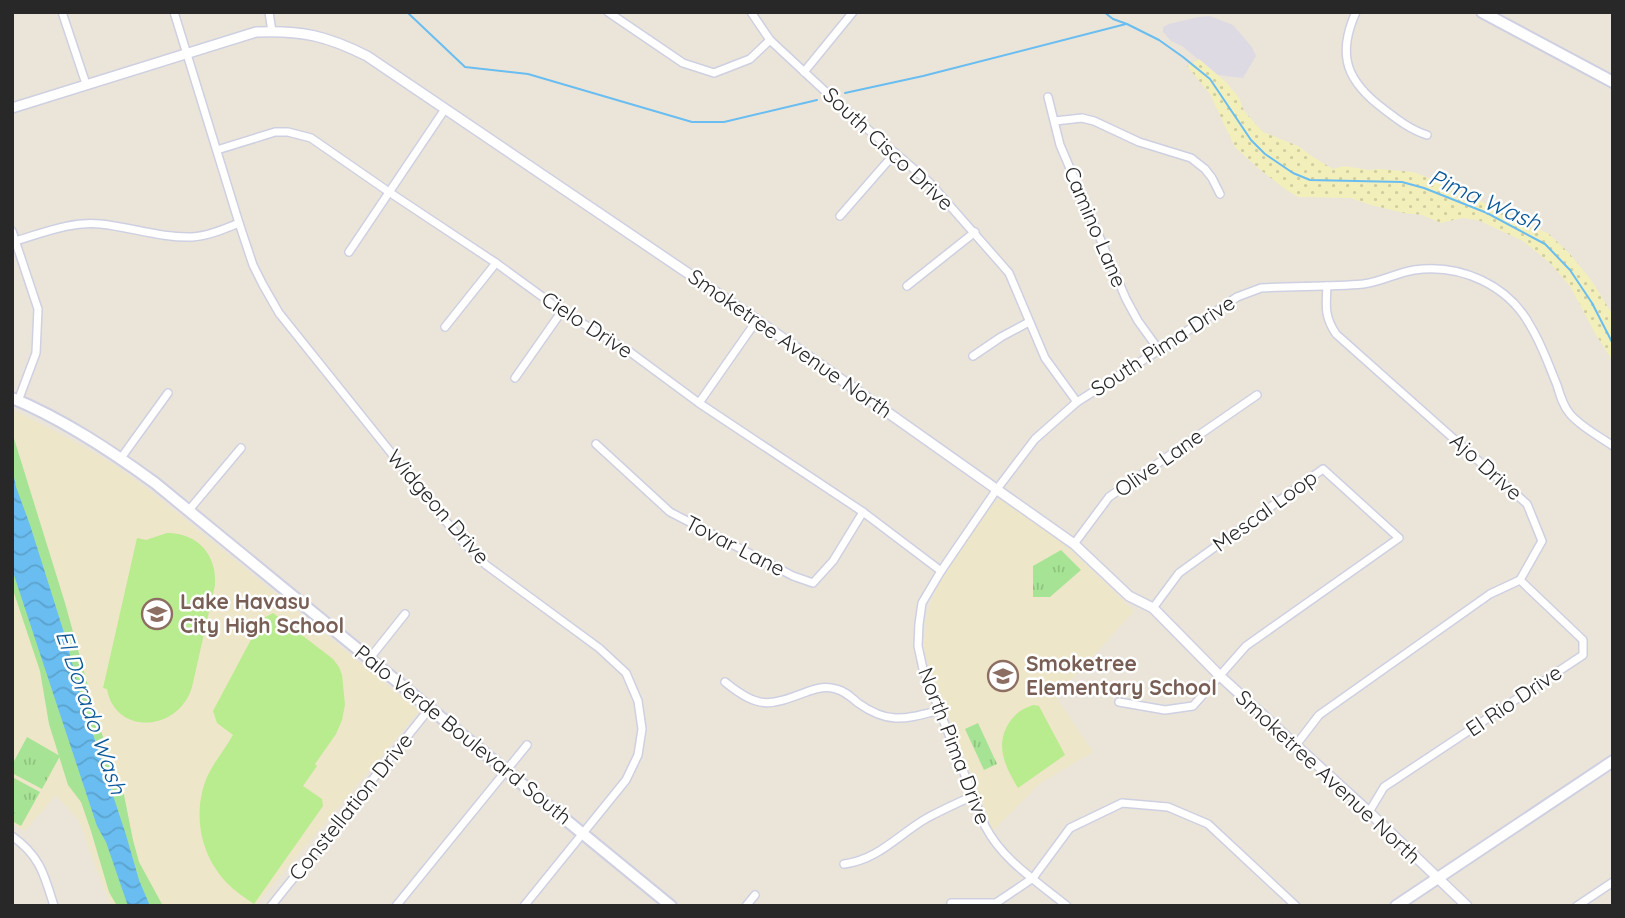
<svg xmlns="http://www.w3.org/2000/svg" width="1625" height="918" font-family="Quicksand,sans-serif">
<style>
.industrial{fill:#dedae3}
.education{fill:#eee6c8}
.grass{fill:#a6e394}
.sand{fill:url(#sand-dots)}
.park{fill:url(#park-tufts)}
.pitch{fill:#b9eb8f}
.water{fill:url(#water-waves)}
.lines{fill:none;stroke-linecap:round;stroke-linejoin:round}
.stream{stroke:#69bdf0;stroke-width:2}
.minor-casing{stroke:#ced0e2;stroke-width:10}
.tertiary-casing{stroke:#ced0e2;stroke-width:12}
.secondary-casing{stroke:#ced0e2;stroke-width:14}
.minor{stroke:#fff;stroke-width:7}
.tertiary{stroke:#fff;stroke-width:9}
.secondary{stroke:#fff;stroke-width:10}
.labels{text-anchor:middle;stroke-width:5;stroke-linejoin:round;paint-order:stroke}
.street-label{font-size:21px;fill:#282828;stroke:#fff}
.education-label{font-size:21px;font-weight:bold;fill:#785e54;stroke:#fff;text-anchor:start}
.water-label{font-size:23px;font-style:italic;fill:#0a589a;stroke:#fff}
</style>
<defs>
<pattern id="sand-dots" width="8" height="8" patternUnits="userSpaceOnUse" patternTransform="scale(1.75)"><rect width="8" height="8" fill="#f2efba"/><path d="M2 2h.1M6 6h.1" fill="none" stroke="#d0cda0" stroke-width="1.8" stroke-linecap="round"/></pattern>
<pattern id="park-tufts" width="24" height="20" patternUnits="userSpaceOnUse" patternTransform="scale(1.75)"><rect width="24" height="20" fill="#a6e394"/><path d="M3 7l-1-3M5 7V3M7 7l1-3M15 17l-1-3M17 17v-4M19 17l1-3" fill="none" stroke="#8fc380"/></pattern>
<pattern id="water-waves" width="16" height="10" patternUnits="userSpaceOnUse" patternTransform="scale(1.75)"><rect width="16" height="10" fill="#69bdf0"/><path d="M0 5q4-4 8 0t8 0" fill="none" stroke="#5ba2ce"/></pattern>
</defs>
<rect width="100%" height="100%" fill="#ebe5d9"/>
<path class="industrial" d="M1210 16 1233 25 1252 47 1256 56 1243 78 1217 75 1182 46 1171 41 1163 32V27L1169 24 1198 17Z"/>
<g class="education">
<path d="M12 409 79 444 116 466 149 490 419 711 255 906H111L94 863 80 822 56 795 25 831 12 824Z"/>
<path d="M999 499H1007L1070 549 1134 611 1056 697 1093 752 1039 784 993 831 927 660 924 646 927 614 939 581 993 504Z"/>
</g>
<path class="grass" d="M12 432 65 603 98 722 115 773 123 790 133 840 139 862 163 906H117L109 892 91 831 81 802 68 785 49 724 40 671 12 587Z"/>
<path class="sand" d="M1199 59 1226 82 1239 98 1244 111 1263 132 1298 146 1313 157 1333 169 1344 166 1369 170 1379 169 1413 172 1440 182 1549 234 1569 253 1591 280 1613 315V361L1596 335 1570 286 1549 262 1523 241 1478 220 1462 218 1441 223 1422 215 1404 213 1371 205 1351 198 1298 197 1285 189 1258 168 1235 147 1210 94 1187 66Z"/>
<g class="park">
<path d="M1061 550 1081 570 1050 597H1033V566Z"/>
<path d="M978 723 997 764 984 770 965 729Z"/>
<path d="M27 737 60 756 42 789 12 773V765Z"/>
<path d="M12 777 40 792 21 826 12 821Z"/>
</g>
<g class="pitch">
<path d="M167 533C198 533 217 555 215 585L192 687C179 732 115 736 107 689L103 688 137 538 146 540Z"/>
<path d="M273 613 333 659 339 667 342 675 345 705 342 720 336 734 315 764 317 766 303 786 322 799 323 806 254 904C245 898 236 892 228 884 200 856 192 813 207 777 214 762 225 749 233 735L217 723 213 711 262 619Z"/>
<path d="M1034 705 1039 706 1065 755 1018 788C1004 765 994 743 1011 720 1018 711 1024 708 1034 705Z"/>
</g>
<path class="water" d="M12 467 16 487 30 525 66 639 82 701 126 835 139 880 150 906H128L106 842 97 826 12 569Z"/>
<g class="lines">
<g class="stream">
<path d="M407 12 465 67 528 74 692 122H724L817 100"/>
<path d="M1104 12 1113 19 1127 24 1159 40 1183 57 1210 79 1251 140 1265 154 1293 173 1310 180 1402 182 1424 188 1487 213 1545 244 1570 270 1592 303 1613 344"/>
<path d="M845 93 923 76 1126 24"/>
</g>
<g class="minor-casing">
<g id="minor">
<path d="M62 12 86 84"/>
<path d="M174 12 239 223 253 265 263 285 279 313 461 540 486 565 599 648 626 673 638 701 642 729 638 755 626 780 524 906"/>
<path d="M269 12 272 32"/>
<path d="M608 12 683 63 714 73 750 59 770 40"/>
<path d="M751 12 770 40 842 107 930 183 1009 273 1045 358 1077 402"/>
<path d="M1356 12C1336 56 1347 82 1385 110 1398 120 1411 130 1427 135"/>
<path d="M804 72 853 12"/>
<path d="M1048 97 1060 145 1126 299 1138 321 1159 350"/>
<path d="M1055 121 1082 118 1094 121 1139 142 1191 158 1205 169 1212 178 1220 194"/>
<path d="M217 150 275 132H288L311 138 389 192 496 263 562 311 630 352 699 403 863 512 941 571"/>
<path d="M840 216 895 153"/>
<path d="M12 231 38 309 36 353 18 401"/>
<path d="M15 241C43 233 71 221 100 224 131 227 161 238 192 237 208 236 224 229 239 223"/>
<path d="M349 252 445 109"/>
<path d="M907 286 975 232"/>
<path d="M445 327 496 263"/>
<path d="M973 356 1001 337 1029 322"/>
<path d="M515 378 562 311"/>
<path d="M699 403 757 320"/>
<path d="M596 444 670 512 793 576 813 583 833 561 863 512"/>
<path d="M121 458 168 393"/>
<path d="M189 510 241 448"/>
<path d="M1074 544 1109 497 1257 395"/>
<path d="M370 658 405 614"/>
<path d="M725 682C760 710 769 706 809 691 818 688 826 686 836 689 845 691 851 697 858 703 889 725 905 719 940 710"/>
<path d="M1119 702 1165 710 1193 706 1246 646 1399 538 1323 469 1179 573 1153 608"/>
<path d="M1296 745 1319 715 1490 594 1520 580 1542 541 1527 504 1336 334C1324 316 1326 306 1327 286"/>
<path d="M1369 812 1384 787 1583 655V640L1520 580"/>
<path d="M12 836C40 856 44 874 54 906"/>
<path d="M844 864C878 860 899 834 927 818 942 810 957 803 973 796"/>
<path d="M951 903H996L1033 878 1070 828 1122 803 1168 807 1208 824 1296 906"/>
<path d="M271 906 430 708"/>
<path d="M396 906 527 745"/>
<path d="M746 906 755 895"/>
<path d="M1067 906C1038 882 1003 861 985 826L923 669 918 646 919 624 922 603 941 571 997 489 1035 439 1077 402 1159 350 1237 297 1261 288C1295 286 1329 287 1363 284 1381 282 1396 273 1414 270 1460 263 1509 285 1531 327 1542 345 1549 366 1557 385 1560 395 1563 406 1570 414 1581 427 1599 436 1613 446"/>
<path d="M1577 906 1613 882"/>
</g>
</g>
<g class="tertiary-casing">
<path id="tertiary" d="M12 108 256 32C302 30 327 36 367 56L757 320 1074 544 1129 596 1153 608 1220 676 1369 812 1467 906"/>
</g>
<g class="secondary-casing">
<g id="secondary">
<path d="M1482 12 1613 82"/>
<path d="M12 398C63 419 111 451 155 483L671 906"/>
<path d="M1396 906 1613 761"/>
</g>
</g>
<use href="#minor" class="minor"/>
<use href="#tertiary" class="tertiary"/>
<use href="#secondary" class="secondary"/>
</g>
<defs>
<g id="school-ring" transform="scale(1.575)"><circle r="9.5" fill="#fff" stroke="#8d6e63" stroke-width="1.5"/><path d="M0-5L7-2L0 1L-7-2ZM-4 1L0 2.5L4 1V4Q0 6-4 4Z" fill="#8d6e63"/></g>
</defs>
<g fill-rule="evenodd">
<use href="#school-ring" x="157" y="614"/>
<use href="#school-ring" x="1003" y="676"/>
</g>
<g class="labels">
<g class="street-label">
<text transform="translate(888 149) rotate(43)" y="7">South Cisco Drive</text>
<text transform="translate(1095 227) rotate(67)" y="7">Camino Lane</text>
<text transform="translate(587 325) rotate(33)" y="7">Cielo Drive</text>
<text transform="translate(790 344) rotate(35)" y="7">Smoketree Avenue North</text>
<text transform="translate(1163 346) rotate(-33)" y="7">South Pima Drive</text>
<text transform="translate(1159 463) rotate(-35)" y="7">Olive Lane</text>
<text transform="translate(1486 467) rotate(42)" y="7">Ajo Drive</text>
<text transform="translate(438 507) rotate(49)" y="7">Widgeon Drive</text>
<text transform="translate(1265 511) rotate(-36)" y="7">Mescal Loop</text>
<text transform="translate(735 546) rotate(27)" y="7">Tovar Lane</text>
<text transform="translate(1514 701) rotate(-34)" y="7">El Rio Drive</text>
<text transform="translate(463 735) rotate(39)" y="7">Palo Verde Boulevard South</text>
<text transform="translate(954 746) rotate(69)" y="7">North Pima Drive</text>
<text transform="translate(1328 777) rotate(43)" y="7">Smoketree Avenue North</text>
<text transform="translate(351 807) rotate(-51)" y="7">Constellation Drive</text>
</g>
<g class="education-label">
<text x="180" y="609">Lake Havasu<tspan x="180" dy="24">City High School</tspan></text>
<text x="1026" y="671">Smoketree<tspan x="1026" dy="24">Elementary School</tspan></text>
</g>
<g class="water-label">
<text transform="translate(1485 200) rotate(24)" y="8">Pima Wash</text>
<text transform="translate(91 712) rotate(71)" y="8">El Dorado Wash</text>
</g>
</g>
<rect width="1625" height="918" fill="none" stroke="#282828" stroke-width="28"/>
</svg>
